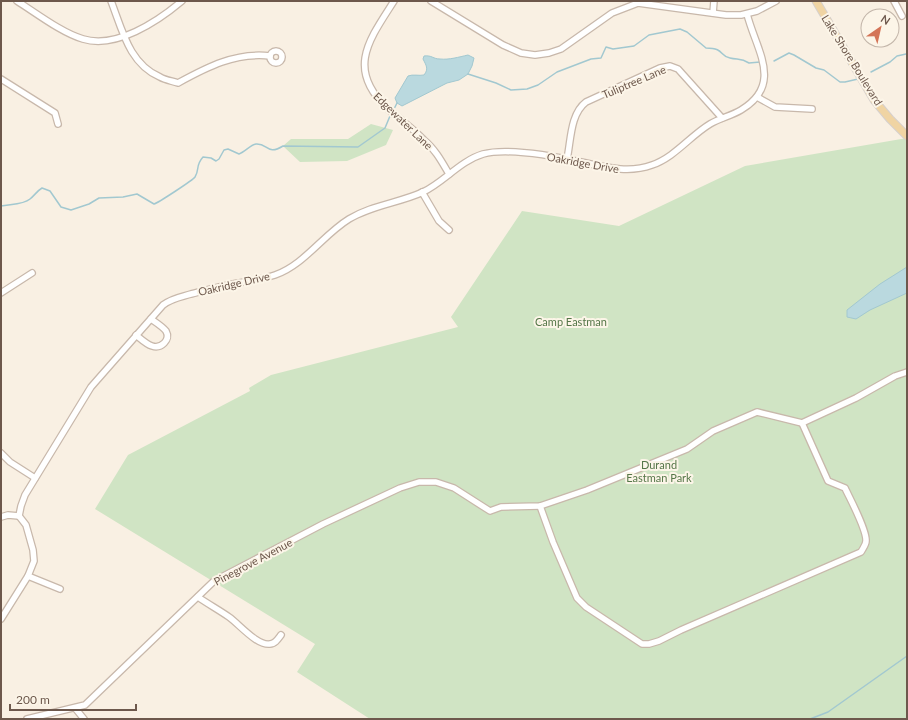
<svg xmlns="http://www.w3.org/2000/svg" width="908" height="720" font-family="Lato,sans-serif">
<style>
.green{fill:#d0e4c4}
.water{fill:#bad9df;stroke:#a2c8d0}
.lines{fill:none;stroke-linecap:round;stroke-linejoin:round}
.stream{stroke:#a2c8d0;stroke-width:1.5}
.minor-casing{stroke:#c8b8ab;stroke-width:8}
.major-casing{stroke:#d6d0cd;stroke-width:9}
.minor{stroke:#fff;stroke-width:5.5}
.major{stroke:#f0d4a3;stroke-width:7}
.labels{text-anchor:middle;stroke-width:4;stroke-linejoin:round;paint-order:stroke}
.street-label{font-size:11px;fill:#6d584c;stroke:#fcf5e8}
.park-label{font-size:11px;fill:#567749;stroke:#fcf5e8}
</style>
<rect width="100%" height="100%" fill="#f9f0e3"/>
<g class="green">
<path d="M371 124 393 130 386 145 347 161 300 162 283 146 291 139H348Z"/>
<path d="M907 138V719H370L297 672 315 644 95 509 128 455 250 391 249 388 271 375 458 327 451 317 522 211 619 226 745 166Z"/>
</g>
<g class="water">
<path d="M468 55 474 58 472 66 468 74 459 80 447 83 402 106 397 103 395 98 408 76C413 74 419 76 424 75 429 69 426 65 423 59L424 56C432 55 433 59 440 59 449 60 459 57 468 55Z"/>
<path d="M907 267V293L870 310 856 319 847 317V310L880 284Z"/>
</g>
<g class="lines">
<g class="stream">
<path d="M774 61 789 53 794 55 816 68 824 70 840 82H845L858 79"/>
<path d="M871 72 890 62 897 56 906 54"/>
<path d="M468 74 496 83 511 90 527 89 538 85 557 72 591 59 601 58 606 47 613 49 634 46 649 35 680 29 687 32 706 48C725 48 719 56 730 58 738 60 741 58 749 63L760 62"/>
<path d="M394 109 397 103"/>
<path d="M1 206C10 204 23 205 30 199 35 195 37 191 42 188L50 191 61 207 71 210 89 204 99 198 123 197 137 194 154 204C158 203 193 180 195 177 200 169 195 166 203 157L211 158 216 161 219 159 224 150 228 149 239 154C245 152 250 145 256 144 268 143 267 156 283 146L358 147 385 128 390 116"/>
<path d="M810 719 828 712 907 656"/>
</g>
<g class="minor-casing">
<g id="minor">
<path d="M17 1C36 13 62 33 83 39 116 49 157 22 182 1"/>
<path d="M111 1C122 29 129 64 160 77 165 80 172 81 178 83 207 67 236 52 270 56"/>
<path d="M394 1C369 40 346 69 387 108 399 119 413 128 424 140 435 149 442 162 449 174"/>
<path d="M431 1 503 45 521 53 535 55 549 53 561 49 612 13 638 3 726 15H741L757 11 776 1"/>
<path d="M894 1 902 16"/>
<path d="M713 13 714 1"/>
<circle cx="276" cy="57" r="6"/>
<path d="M1 79 55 113 58 124"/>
<path d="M757 97 775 107 812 109"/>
<path d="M567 159C571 141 570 114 586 102L660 68 670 66 678 69 722 118"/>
<path d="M422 192 439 221 449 230"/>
<path d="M1 293 32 273"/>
<path d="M136 335C141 339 146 344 152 346 161 349 171 340 166 331 162 326 155 322 151 319"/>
<path d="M1 453 10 462 35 478"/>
<path d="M540 506 553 542 577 598 586 607 642 644H649L659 641 681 630 861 552C863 548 866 545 866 541 867 530 850 499 845 488L828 481 802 423"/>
<path d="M1 517 8 515 19 516"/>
<path d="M28 576 60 589"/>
<path d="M198 597C208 604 219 610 229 617 239 624 257 646 270 644 275 644 278 639 281 635"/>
<path d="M1 619 28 576 34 561 33 550 26 525 19 516 21 506 25 495 91 387 163 305C172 298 181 297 191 294 207 290 222 286 238 283 250 281 263 279 275 275 304 265 323 235 349 219 372 205 399 203 423 192 444 182 460 161 483 154 509 147 559 157 586 163 609 168 630 173 652 165 675 157 690 136 710 124 720 118 731 116 741 110 784 84 756 50 747 14"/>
<path d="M75 708 84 719"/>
<path d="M27 719 85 705 214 581 323 524 400 488 419 482H436L454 488 490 511 501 507 540 506 587 490 687 449 713 431 757 412 802 423 856 398 895 376 907 372"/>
</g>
</g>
<g class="major-casing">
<path id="major" d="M816 1 874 100 890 119 907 136"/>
</g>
<use href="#minor" class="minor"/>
<use href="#major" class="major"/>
</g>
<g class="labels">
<g class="street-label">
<text transform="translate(852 60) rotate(58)" y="4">Lake Shore Boulevard</text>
<text transform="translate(634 82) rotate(-23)" y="4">Tuliptree Lane</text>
<text transform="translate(403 121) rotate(44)" y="4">Edgewater Lane</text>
<text transform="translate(583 163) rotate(10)" y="4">Oakridge Drive</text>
<text transform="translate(234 284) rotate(-13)" y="4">Oakridge Drive</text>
<text transform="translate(253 562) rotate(-28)" y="4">Pinegrove Avenue</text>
</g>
<g class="park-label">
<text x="571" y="326">Camp Eastman</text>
<text x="659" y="469">Durand<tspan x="659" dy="13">Eastman Park</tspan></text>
</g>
</g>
<rect width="908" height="720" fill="none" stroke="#6d584c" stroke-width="4"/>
<g transform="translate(880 28) rotate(34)"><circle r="19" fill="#fcf5e8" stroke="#c3b6aa"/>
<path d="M0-3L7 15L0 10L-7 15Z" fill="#d47457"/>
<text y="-6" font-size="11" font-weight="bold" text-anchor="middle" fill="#6d584c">N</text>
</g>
<path d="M10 704v6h126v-6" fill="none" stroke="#6d584c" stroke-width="2"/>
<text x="16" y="704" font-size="12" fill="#6d584c" stroke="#fcf5e8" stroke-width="3" paint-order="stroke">200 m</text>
</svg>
